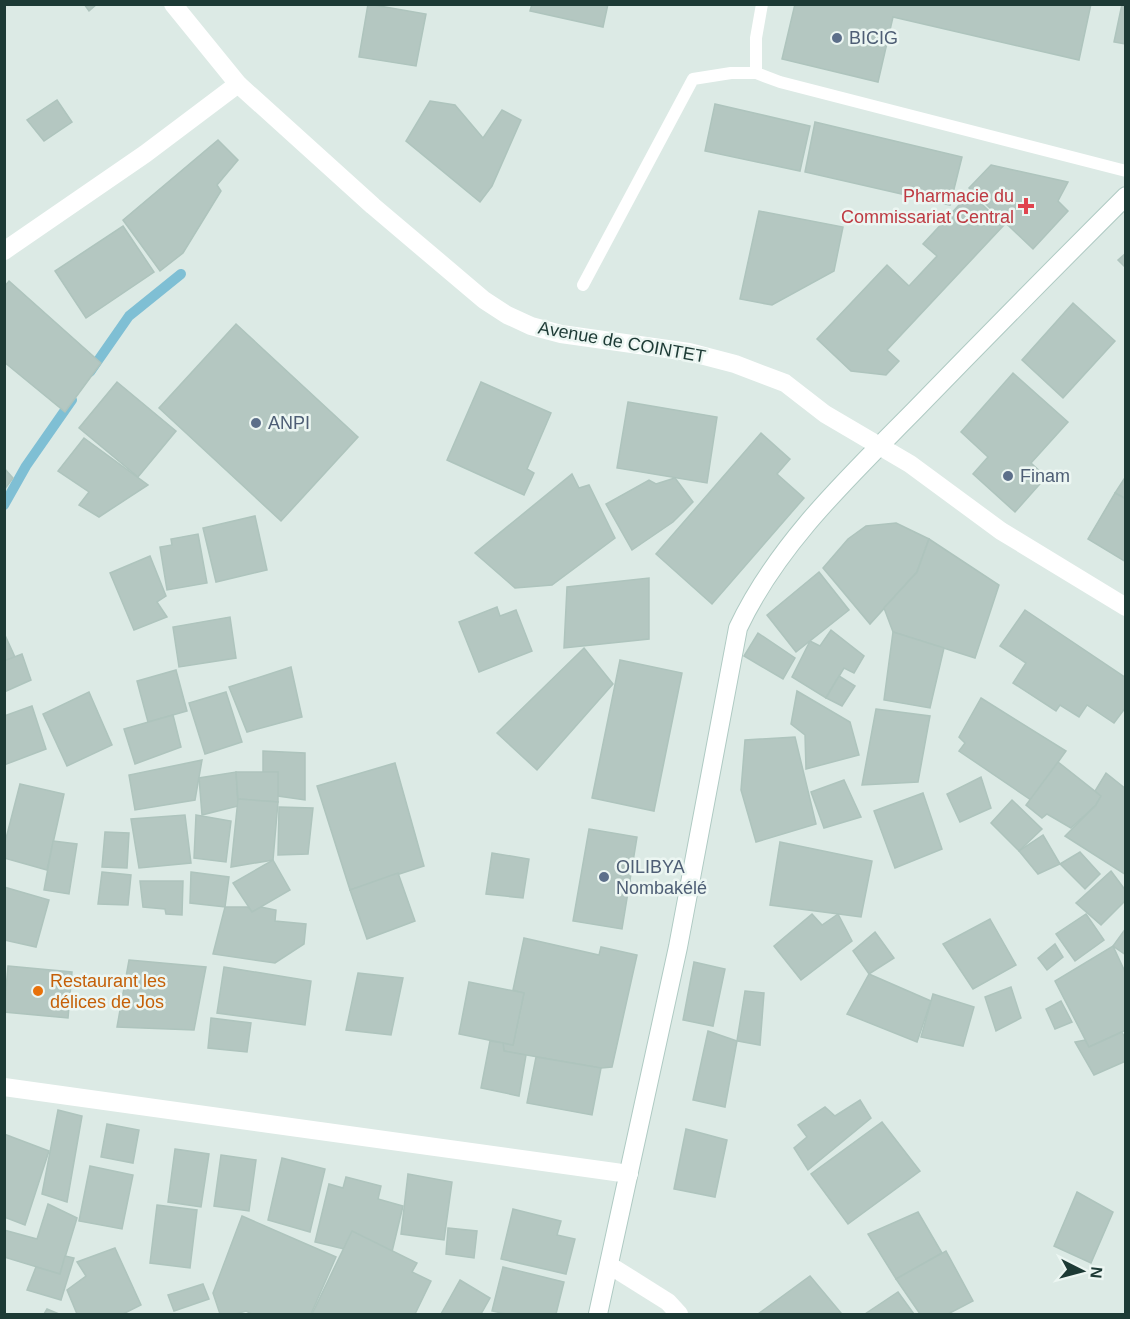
<svg xmlns="http://www.w3.org/2000/svg" width="1130" height="1319" font-family="Helvetica,sans-serif">
<style>
.lines{fill:none;stroke-linecap:round;stroke-linejoin:round}
.stream{stroke:#7fbfd4;stroke-width:10}
.building{fill:#b4c7c1;stroke:#aec4bd;stroke-width:1.5}
.secondary-casing{stroke:#afcac3;stroke-width:20}
.service{stroke:#fff;stroke-width:12}
.minor{stroke:#fff;stroke-width:18}
.secondary{stroke:#fff;stroke-width:18}
.service-dot{fill:#5c6f8a;stroke:#ecf6f2;stroke-width:2}
.health-dot{fill:#e0444e;stroke:#ecf6f2;stroke-width:2}
.food-dot{fill:#e8710a;stroke:#ecf6f2;stroke-width:2}
.labels{text-anchor:middle;stroke-width:5;stroke-linejoin:round;paint-order:stroke}
.service-label{font-size:18px;fill:#4e5e75;stroke:#ecf6f2;text-anchor:start}
.health-label{font-size:18px;fill:#be3a42;stroke:#ecf6f2;text-anchor:end}
.street-label{font-size:18px;fill:#1d3a35;stroke:#ecf6f2}
.food-label{font-size:18px;fill:#c56008;stroke:#ecf6f2;text-anchor:start}
</style>
<rect width="100%" height="100%" fill="#dceae5"/>
<g class="lines">
<g class="stream">
<path d="M90 372 129 316 181 274"/>
<path d="M4 505 26 466 72 400"/>
</g>
</g>
<g class="building">
<path d="M84 4H97L89 11Z"/>
<path d="M368 4 426 14 416 66 359 57Z"/>
<path d="M532 4H608L603 27 530 11Z"/>
<path d="M795 4H1091L1079 60 893 17 878 82 782 59Z"/>
<path d="M1122 4H1126V44L1114 42Z"/>
<path d="M57 100 72 122 44 141 27 120Z"/>
<path d="M430 101 455 105 483 138 502 110 521 120 492 186 480 202 406 141Z"/>
<path d="M715 104 810 126 800 171 705 151Z"/>
<path d="M815 122 962 157 950 205 805 172Z"/>
<path d="M218 140 238 160 217 185 221 191 183 253 160 271 123 220Z"/>
<path d="M991 165 1068 182 1058 201 1068 211 1033 249 969 188Z"/>
<path d="M970 193 1004 225 887 350 899 361 886 375 851 371 817 339 887 265 909 286 937 256 923 244Z"/>
<path d="M759 211 843 227 834 271 772 305 740 299Z"/>
<path d="M123 226 154 272 86 318 55 271Z"/>
<path d="M1126 253V268L1118 260Z"/>
<path d="M9 281 101 363 65 412 4 362V287Z"/>
<path d="M1073 303 1115 341 1063 398 1022 360Z"/>
<path d="M236 324 358 437 281 521 159 408Z"/>
<path d="M1013 373 1068 422 1031 463 1046 477 1015 512 973 474 988 457 961 432Z"/>
<path d="M117 382 176 431 138 477 79 428Z"/>
<path d="M481 382 551 413 527 469 534 473 524 495 447 460Z"/>
<path d="M628 402 717 417 707 483 617 468Z"/>
<path d="M761 433 790 459 777 474 804 498 712 604 656 554Z"/>
<path d="M84 438 148 485 99 517 79 505 89 492 58 471Z"/>
<path d="M4 468 13 478 4 490Z"/>
<path d="M572 474 579 488 589 485 615 538 552 585 515 588 475 553Z"/>
<path d="M1126 476V499L1115 493Z"/>
<path d="M675 478 693 502 673 522 632 550 606 504 649 480 656 484Z"/>
<path d="M1115 493 1126 499V562L1088 539Z"/>
<path d="M255 516 267 570 216 582 203 528Z"/>
<path d="M896 523 929 539 917 572 870 624 823 568 848 539 866 526Z"/>
<path d="M198 534 207 583 167 590 160 547 172 545 171 539Z"/>
<path d="M929 539 999 585 975 658 893 632 884 608 917 572Z"/>
<path d="M150 556 166 596 157 602 167 617 134 630 110 573Z"/>
<path d="M819 572 849 610 796 652 767 615Z"/>
<path d="M649 578V639L564 648 567 587Z"/>
<path d="M497 607 500 616 516 610 532 651 479 672 459 622Z"/>
<path d="M1025 610 1126 678V707L1114 723 1087 705 1079 717 1060 705 1056 711 1013 683 1026 663 1000 646Z"/>
<path d="M230 617 236 658 179 667 173 627Z"/>
<path d="M831 630 864 656 854 673 844 668 826 698 792 677 810 641 820 646Z"/>
<path d="M893 632 944 648 930 708 884 700Z"/>
<path d="M4 633 15 657 4 661Z"/>
<path d="M758 633 795 658 783 679 744 656Z"/>
<path d="M584 648 613 684 537 770 497 733Z"/>
<path d="M22 654 31 680 4 692V661Z"/>
<path d="M620 660 682 673 654 811 592 798Z"/>
<path d="M291 667 302 717 247 732 229 687Z"/>
<path d="M176 670 187 711 148 722 137 681Z"/>
<path d="M839 676 855 686 842 706 826 698Z"/>
<path d="M797 691 850 722 859 755 806 769 805 735 791 724Z"/>
<path d="M89 692 112 745 67 766 43 714Z"/>
<path d="M226 692 242 742 205 754 189 703Z"/>
<path d="M981 698 1066 751 1031 800 959 751 965 743 959 737Z"/>
<path d="M32 706 46 749 4 765V716Z"/>
<path d="M876 709 930 716 918 782 862 785Z"/>
<path d="M173 715 181 747 135 764 124 729Z"/>
<path d="M795 737 816 824 756 842 741 790 745 740Z"/>
<path d="M263 751 305 753V800L278 796V772H263Z"/>
<path d="M202 760 195 800 135 810 129 775Z"/>
<path d="M1058 762 1101 796 1096 805 1071 828 1047 814 1042 818 1026 805Z"/>
<path d="M395 763 424 866 350 890 317 786Z"/>
<path d="M236 772 238 806 202 815 199 778Z"/>
<path d="M236 772H278V802L238 799Z"/>
<path d="M1106 773 1126 789V875L1065 836 1096 805 1101 796 1095 791Z"/>
<path d="M981 777 991 808 960 822 947 794Z"/>
<path d="M844 780 861 817 824 828 811 792Z"/>
<path d="M20 784 64 794 47 870 4 858V846Z"/>
<path d="M923 793 942 849 895 868 874 811Z"/>
<path d="M238 799 278 802 273 860 231 867Z"/>
<path d="M1012 800 1042 829 1019 851 991 823Z"/>
<path d="M279 807 313 808 308 854 278 855Z"/>
<path d="M185 815 191 863 139 868 131 819Z"/>
<path d="M196 815 231 821 226 862 194 858Z"/>
<path d="M589 829 637 837 622 929 573 921Z"/>
<path d="M105 832 129 833 127 868 102 867Z"/>
<path d="M1043 835 1060 864 1038 874 1019 851Z"/>
<path d="M53 841 77 844 69 894 44 890Z"/>
<path d="M780 842 872 861 861 917 770 905Z"/>
<path d="M1080 852 1100 874 1085 889 1060 864Z"/>
<path d="M492 853 529 859 523 898 486 894Z"/>
<path d="M273 860 290 890 252 912 233 883Z"/>
<path d="M1111 871 1126 891V900L1101 925 1076 903Z"/>
<path d="M102 872 131 875 128 905 98 904Z"/>
<path d="M191 872 229 877 225 907 190 903Z"/>
<path d="M398 873 415 921 367 939 350 890Z"/>
<path d="M140 881H183L182 915 166 914 165 909 143 907Z"/>
<path d="M4 887 49 900 36 947 4 940Z"/>
<path d="M225 907H248L252 912 261 907 276 910 275 921 306 924 304 944 275 963 213 954Z"/>
<path d="M812 914 822 925 838 914 852 941 801 980 774 946Z"/>
<path d="M1086 914 1104 940 1075 961 1056 934Z"/>
<path d="M990 919 1016 965 973 989 943 944Z"/>
<path d="M1126 928V955L1113 946Z"/>
<path d="M875 932 894 958 869 974 853 951Z"/>
<path d="M524 938 599 955 601 947 637 955 612 1067 601 1068 504 1051 503 1043 513 1045 524 993 513 990Z"/>
<path d="M1055 944 1063 957 1047 970 1038 958Z"/>
<path d="M1113 946 1126 974V1030L1089 1047 1055 981Z"/>
<path d="M129 960 206 967 194 1030 117 1027Z"/>
<path d="M694 962 725 969 713 1026 683 1020Z"/>
<path d="M8 966 72 972 68 1018 4 1012Z"/>
<path d="M224 967 311 981 305 1025 217 1013Z"/>
<path d="M358 973 403 978 391 1035 346 1030Z"/>
<path d="M869 974 931 1001 917 1042 847 1014Z"/>
<path d="M469 982 524 993 513 1045 459 1034Z"/>
<path d="M1011 987 1021 1018 996 1031 985 997Z"/>
<path d="M745 991 764 993 760 1045 737 1041Z"/>
<path d="M933 994 974 1007 963 1046 921 1037Z"/>
<path d="M1061 1001 1072 1022 1055 1029 1046 1009Z"/>
<path d="M211 1018 251 1023 247 1052 208 1048Z"/>
<path d="M708 1031 737 1041 725 1107 693 1100Z"/>
<path d="M1122 1032 1126 1040V1061L1094 1075 1075 1042 1085 1040 1089 1047Z"/>
<path d="M490 1041 503 1043 504 1051 526 1055 519 1096 481 1088Z"/>
<path d="M536 1057 601 1068 592 1115 527 1103Z"/>
<path d="M860 1100 871 1118 808 1170 794 1148 807 1137 798 1125 825 1107 835 1116Z"/>
<path d="M58 1110 82 1116 67 1202 42 1194Z"/>
<path d="M882 1122 920 1171 848 1224 811 1174Z"/>
<path d="M107 1124 139 1130 133 1163 101 1157Z"/>
<path d="M686 1129 727 1140 715 1197 674 1189Z"/>
<path d="M4 1134 49 1151 25 1225 4 1217Z"/>
<path d="M175 1149 209 1154 201 1207 168 1202Z"/>
<path d="M221 1155 256 1160 249 1211 214 1206Z"/>
<path d="M282 1158 325 1169 310 1232 268 1220Z"/>
<path d="M90 1166 133 1175 122 1229 79 1221Z"/>
<path d="M408 1174 452 1182 444 1240 401 1234Z"/>
<path d="M346 1177 381 1186 378 1199 403 1206 390 1260 315 1242 329 1184 343 1188Z"/>
<path d="M1077 1192 1113 1212 1091 1263 1054 1246Z"/>
<path d="M48 1204 77 1218 60 1274 4 1257V1230L37 1239Z"/>
<path d="M157 1205 197 1210 190 1268 150 1263Z"/>
<path d="M513 1209 561 1221 557 1235 575 1239 566 1274 501 1259Z"/>
<path d="M918 1212 942 1253 896 1279 868 1234Z"/>
<path d="M242 1216 336 1257 311 1314H252L246 1311 236 1314H220L213 1293Z"/>
<path d="M448 1228 477 1231 474 1258 446 1254Z"/>
<path d="M352 1231 417 1263 412 1272 431 1281 415 1314H312Z"/>
<path d="M115 1248 141 1305 123 1314H77L67 1290 86 1276 77 1262Z"/>
<path d="M946 1251 973 1301 948 1314H920L896 1279Z"/>
<path d="M65 1256 74 1258 61 1300 27 1290 36 1267 60 1274Z"/>
<path d="M503 1267 564 1282 556 1314H506L492 1311Z"/>
<path d="M810 1276 841 1313 758 1314Z"/>
<path d="M460 1280 490 1298 481 1314H441Z"/>
<path d="M203 1284 209 1299 174 1311 168 1295Z"/>
<path d="M898 1292 914 1314H865Z"/>
<path d="M47 1309 59 1314H44Z"/>
</g>
<g class="lines">
<g class="secondary-casing">
<path id="secondary" d="M598 1314 678 947 738 628C778 543 850 476 915 410 985 338 1055 267 1126 196"/>
</g>
<g class="service">
<path d="M762 4 756 38V73L780 82 1126 171"/>
<path d="M583 285 693 79 731 73H756"/>
</g>
<g class="minor">
<path d="M173 4 238 84 373 206 484 300 507 315 531 326 561 334 689 352 735 364 785 383 825 414 910 464 1001 531 1126 607"/>
<path d="M4 251 145 154 238 84"/>
<path d="M4 1087 629 1174"/>
<path d="M609 1265 668 1302 679 1314"/>
</g>
<use href="#secondary" class="secondary"/>
</g>
<g class="service-dot">
<circle cx="837" cy="38" r="6"/>
<circle cx="256" cy="423" r="6"/>
<circle cx="1008" cy="476" r="6"/>
<circle cx="604" cy="877" r="6"/>
</g>
<path class="health-dot" d="M1023 197h6v6h6v6h-6v6h-6v-6h-6v-6h6z"/>
<circle class="food-dot" cx="38" cy="991" r="6"/>
<g class="labels">
<g class="service-label">
<text x="849" y="44">BICIG</text>
<text x="268" y="429">ANPI</text>
<text x="1020" y="482">Finam</text>
<text x="616" y="873">OILIBYA<tspan x="616" dy="21">Nombakélé</tspan></text>
</g>
<g class="health-label">
<text x="1014" y="202">Pharmacie du<tspan x="1014" dy="21">Commissariat Central</tspan></text>
</g>
<g class="street-label">
<text transform="translate(622 342) rotate(10)" y="6">Avenue de COINTET</text>
</g>
<g class="food-label">
<text x="50" y="987">Restaurant les<tspan x="50" dy="21">délices de Jos</tspan></text>
</g>
</g>
<rect width="1130" height="1319" fill="none" stroke="#1d3a35" stroke-width="12"/>
<g transform="translate(1082 1271) rotate(96)" stroke="#ecf6f2" stroke-width="4.5" paint-order="stroke">
<path d="M0-4.5L10 22L0 15L-10 22Z" fill="#1d3a35"/>
<text y="-9" font-size="16" font-weight="bold" text-anchor="middle" fill="#1d3a35">N</text>
</g>
</svg>
